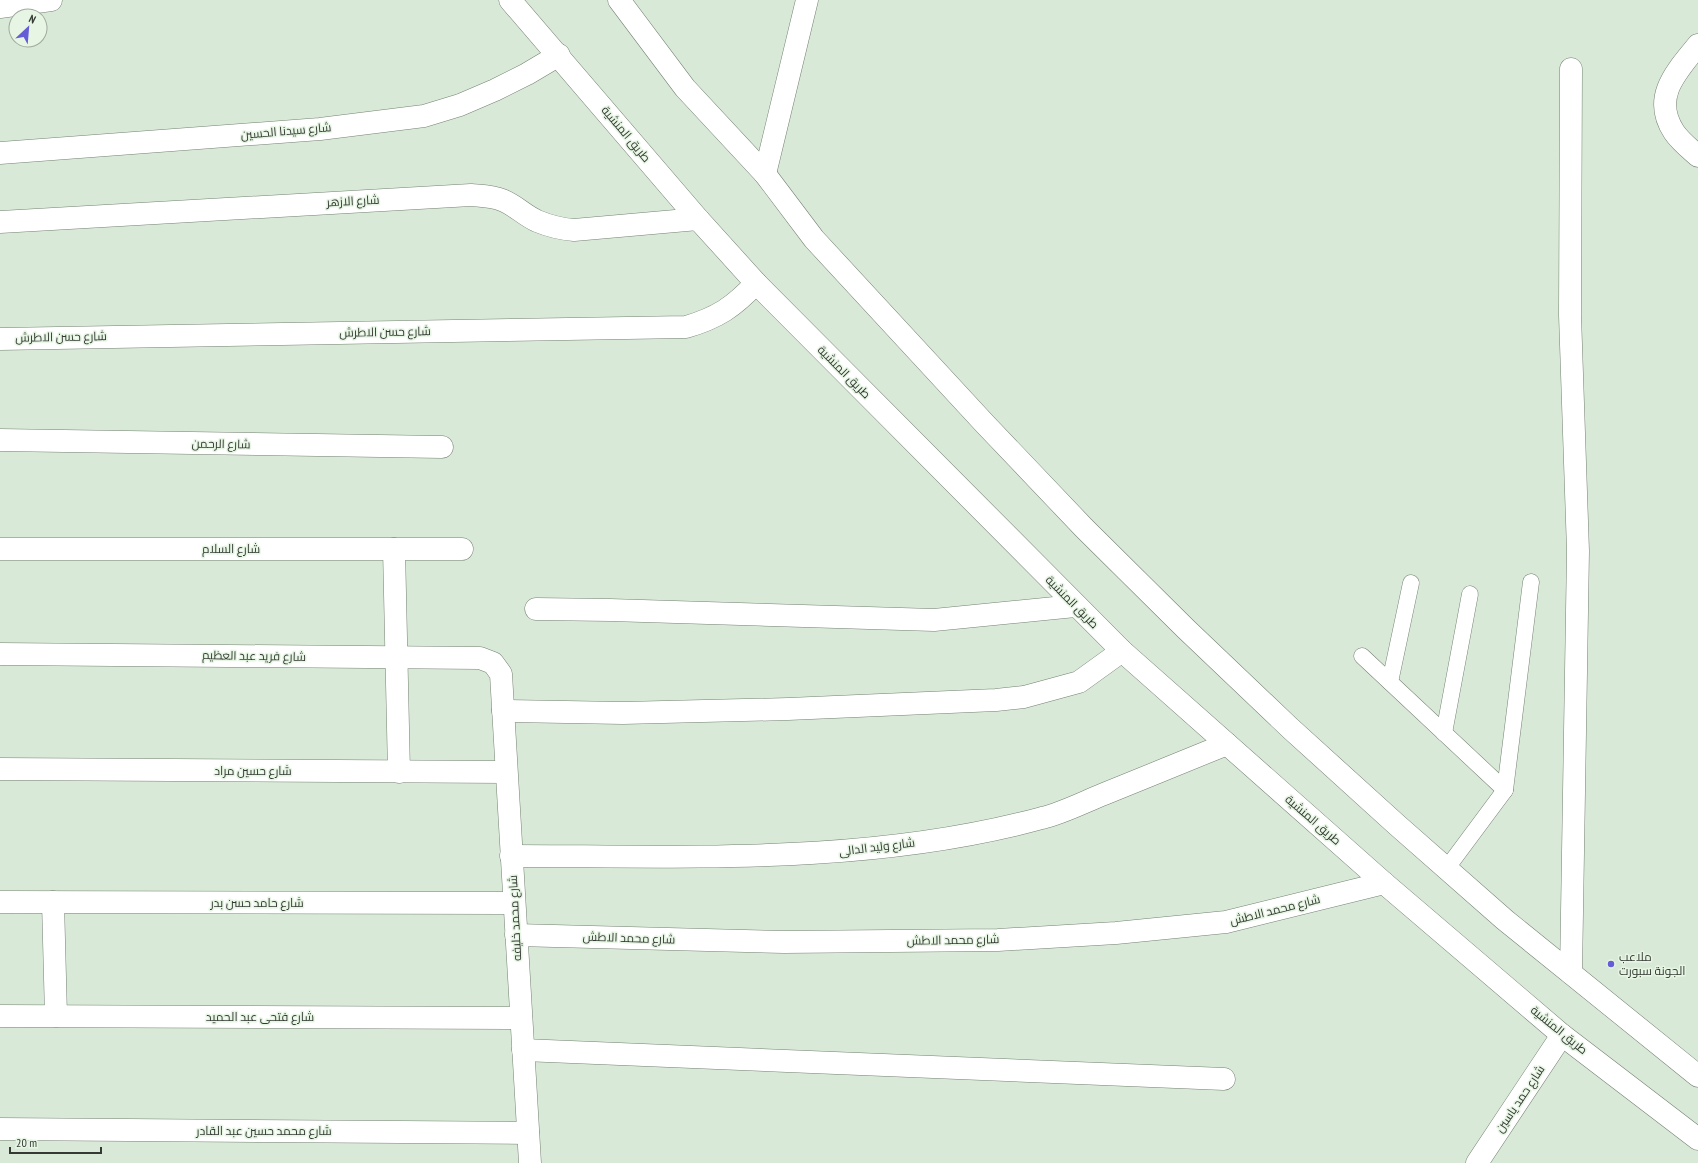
<svg xmlns="http://www.w3.org/2000/svg" width="1698" height="1163" font-family="'PT Sans Narrow',Cairo,sans-serif">
<style>
.lines{fill:none;stroke-linecap:round;stroke-linejoin:round}
.service-casing{stroke:#748272;stroke-width:17}
.minor-casing{stroke:#748272;stroke-width:23}
.tertiary-casing{stroke:#748272;stroke-width:23}
.service{stroke:#fff;stroke-width:16}
.minor{stroke:#fff;stroke-width:22}
.tertiary{stroke:#fff;stroke-width:22}
.poi-dot{fill:#655dd6;stroke:#e7f6e4;stroke-width:1.5}
.labels{text-anchor:middle;stroke-width:3;stroke-linejoin:round;paint-order:stroke}
.street-label{font-size:12px;fill:#343a33;stroke:#e7f6e4}
.poi-label{font-size:12px;fill:#343a33;stroke:#e7f6e4;text-anchor:start}
</style>
<rect width="100%" height="100%" fill="#d9e9d7"/>
<g class="lines">
<g class="service-casing">
<g id="service">
<path d="M1362 656 1505 790"/>
<path d="M1390 682 1411 583"/>
<path d="M1444 733 1470 594"/>
<path d="M1447 868 1505 790 1531 582"/>
</g>
</g>
<g class="minor-casing">
<g id="minor">
<path d="M0 7 51 0"/>
<path d="M1698 45C1677 71 1651 97 1674 132 1680 141 1690 149 1698 156"/>
<path d="M0 153 320 129 424 116 460 105 495 90 527 74 559 55"/>
<path d="M765 174 807 0"/>
<path d="M0 222 471 195C481 196 492 196 502 200 515 205 524 215 537 221 549 226 561 229 574 230L698 219"/>
<path d="M0 339 686 327C717 318 734 307 756 283"/>
<path d="M0 440 442 447"/>
<path d="M0 549H462"/>
<path d="M394 549 399 772"/>
<path d="M536 609 610 610 934 620 1075 606"/>
<path d="M0 654 480 658 493 663 501 674 530 1163"/>
<path d="M503 711 623 713 788 709 996 700 1024 697 1079 682 1122 651"/>
<path d="M0 769 506 772"/>
<path d="M511 856C689 856 869 865 1042 818 1063 813 1084 802 1104 794 1145 777 1186 761 1227 744"/>
<path d="M0 902 514 903"/>
<path d="M53 902 56 1016"/>
<path d="M516 935 784 942 998 940 1116 933 1226 922 1384 883"/>
<path d="M1571 973 1578 551 1570 315 1571 69"/>
<path d="M0 1016 521 1018"/>
<path d="M523 1050 1224 1079"/>
<path d="M0 1129 528 1133"/>
<path d="M1477 1163 1562 1035"/>
</g>
</g>
<g class="tertiary-casing">
<g id="tertiary">
<path d="M510 0 698 219 756 283 1122 651 1384 883 1562 1035 1698 1139"/>
<path d="M619 0 685 88 765 174 814 239 985 424 1084 528 1186 629 1290 728 1397 825 1505 920 1698 1076"/>
</g>
</g>
<use href="#service" class="service"/>
<use href="#minor" class="minor"/>
<use href="#tertiary" class="tertiary"/>
</g>
<circle class="poi-dot" cx="1611" cy="964" r="4"/>
<g class="labels">
<g class="street-label">
<text transform="translate(286 131) rotate(-5)" y="4">شارع سيدنا الحسين</text>
<text transform="translate(626 134) rotate(50)" y="4">طريق المنشية</text>
<text transform="translate(353 201) rotate(-3)" y="4">شارع الازهر</text>
<text transform="translate(385 332) rotate(-1)" y="4">شارع حسن الاطرش</text>
<text transform="translate(61 337) rotate(-1)" y="4">شارع حسن الاطرش</text>
<text transform="translate(844 372) rotate(45)" y="4">طريق المنشية</text>
<text transform="translate(221 444) rotate(1)" y="4">شارع الرحمن</text>
<text x="231" y="553">شارع السلام</text>
<text transform="translate(1072 602) rotate(45)" y="4">طريق المنشية</text>
<text transform="translate(254 656) rotate(1)" y="4">شارع فريد عبد العظيم</text>
<text x="253" y="775">شارع حسين مراد</text>
<text transform="translate(1313 820) rotate(41)" y="4">طريق المنشية</text>
<text transform="translate(877 847) rotate(-7)" y="4">شارع وليد الدالى</text>
<text x="257" y="907">شارع حامد حسن بدر</text>
<text transform="translate(1275 910) rotate(-14)" y="4">شارع محمد الاطش</text>
<text transform="translate(515 918) rotate(-93)" y="4">شارع محمد خليفه</text>
<text transform="translate(629 938) rotate(2)" y="4">شارع محمد الاطش</text>
<text transform="translate(953 940) rotate(-1)" y="4">شارع محمد الاطش</text>
<text x="260" y="1021">شارع فتحى عبد الحميد</text>
<text transform="translate(1559 1030) rotate(39)" y="4">طريق المنشية</text>
<text transform="translate(1520 1099) rotate(-56)" y="4">شارع حمد ياسين</text>
<text x="264" y="1135">شارع محمد حسين عبد القادر</text>
</g>
<g class="poi-label">
<text x="1619" y="961">ملاعب<tspan x="1619" dy="14">الجونة سبورت</tspan></text>
</g>
</g>
<g transform="translate(28 28) rotate(26)"><circle r="19" fill="#e7f6e4" stroke="#9fab9d"/>
<path d="M0-3L7 15L0 10L-7 15Z" fill="#655dd6"/>
<text y="-6" font-size="11" font-weight="bold" text-anchor="middle" fill="#343a33">N</text>
</g>
<path d="M10 1147v6h91v-6" fill="none" stroke="#343a33" stroke-width="2"/>
<text x="16" y="1147" font-size="12" fill="#343a33" stroke="#e7f6e4" stroke-width="3" paint-order="stroke">20 m</text>
</svg>
